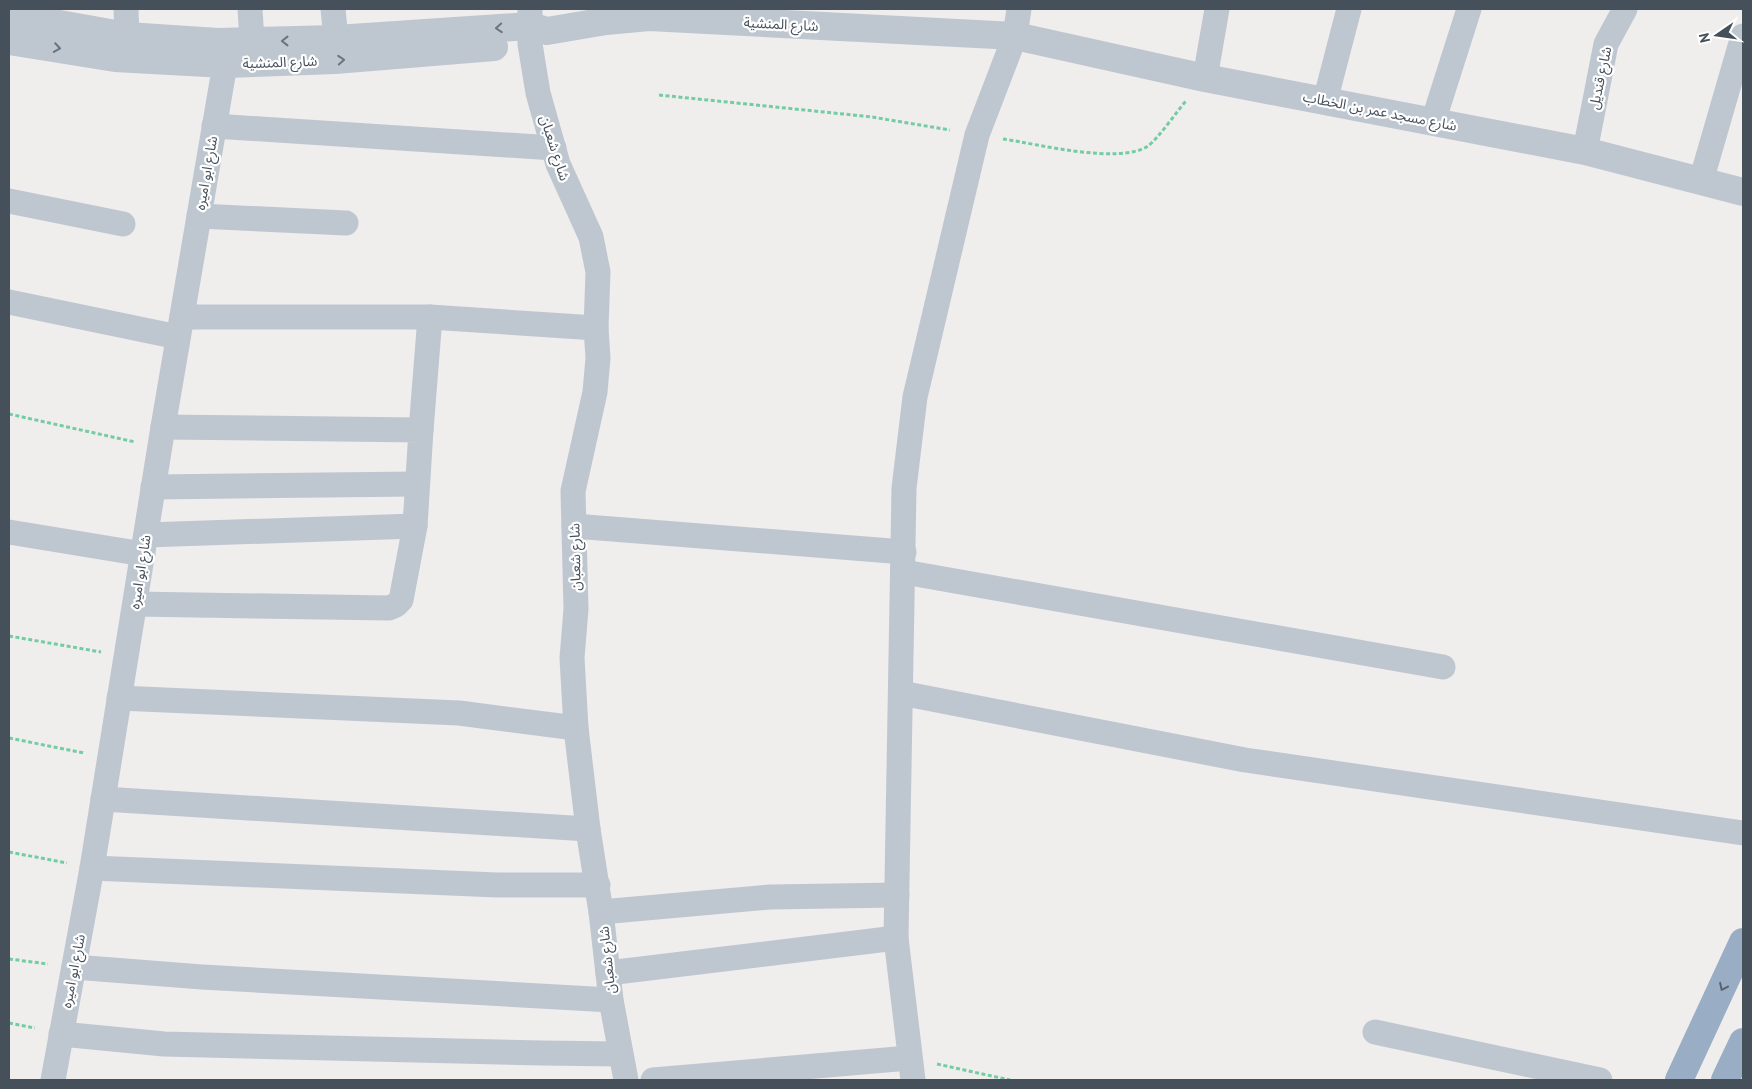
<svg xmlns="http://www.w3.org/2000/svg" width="1752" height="1089" font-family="'PT Sans','Noto Sans Arabic',sans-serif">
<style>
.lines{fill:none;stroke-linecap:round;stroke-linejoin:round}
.path{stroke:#74cca3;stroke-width:3;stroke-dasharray:4 2.5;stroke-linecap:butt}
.minor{stroke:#bec7d0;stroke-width:25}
.tertiary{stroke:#bec7d0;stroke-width:28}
.trunk{stroke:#99adc4;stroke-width:28}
.oneway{stroke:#6a747e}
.oneway2{stroke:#576370}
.labels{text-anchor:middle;stroke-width:4.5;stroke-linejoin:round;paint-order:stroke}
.street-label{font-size:14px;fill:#46505b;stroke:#fff}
</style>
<rect width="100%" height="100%" fill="#f0eded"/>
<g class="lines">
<g class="path">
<path d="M659 95 872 117 950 130"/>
<path d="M1003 139C1038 144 1119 165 1148 146 1158 139 1177 111 1186 101"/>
<path d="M9 414 135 442"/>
<path d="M9 636 101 652"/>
<path d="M9 738 84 753"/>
<path d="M9 852 67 863"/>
<path d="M9 959 48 964"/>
<path d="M9 1023 35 1028"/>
<path d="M937 1064 1010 1080"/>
</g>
<g class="minor">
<path d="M126 9 127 36"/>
<path d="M250 9 252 41"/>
<path d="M333 9 336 39"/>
<path d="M530 9V44L538 93 558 164 591 237 598 272 596 328 598 358 595 392 573 491 576 609 572 658 576 728 588 829 601 912 611 1000 626 1080"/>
<path d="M1205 78 1217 9"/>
<path d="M1325 101 1349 9"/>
<path d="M1433 122 1469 9"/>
<path d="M214 126 554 148"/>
<path d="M1585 151 1606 44 1625 9"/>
<path d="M1701 181 1743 36"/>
<path d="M9 201 123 224"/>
<path d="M199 216 346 223"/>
<path d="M9 302 178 337"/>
<path d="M182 317H430L596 328"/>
<path d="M421 430 430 317"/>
<path d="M153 487 417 484"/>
<path d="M574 526 904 552"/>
<path d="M9 532 143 554"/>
<path d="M146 535 415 526"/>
<path d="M904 572 1443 667"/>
<path d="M135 604 389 608 396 605 401 600 415 526 421 430 163 427"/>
<path d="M901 693 1245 760 1743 833"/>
<path d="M119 698 459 713 576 728"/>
<path d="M103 799 588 829"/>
<path d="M92 868 497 885H598"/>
<path d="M601 912 770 897 897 895"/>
<path d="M74 967 202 977 611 1000"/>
<path d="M608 973 896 938"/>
<path d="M1375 1032 1600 1080"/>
<path d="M61 1034 164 1044 542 1053 620 1054"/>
<path d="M53 1080 92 868 163 427 225 64"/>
<path d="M653 1080 909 1058"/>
<path d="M913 1080 896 938 904 488 915 397 977 135 1015 36 1019 9"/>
</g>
<g class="tertiary">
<path d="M9 15 127 36 218 42 336 39 530 26 547 31 606 21 649 17 1015 36 1205 78 1585 151 1743 192"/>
<path d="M9 41 115 58 225 64 335 60 494 47"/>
</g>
<g class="trunk">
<path d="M1679 1080 1743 942"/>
<path d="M1725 1080 1743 1042"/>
</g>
</g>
<defs><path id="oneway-chevron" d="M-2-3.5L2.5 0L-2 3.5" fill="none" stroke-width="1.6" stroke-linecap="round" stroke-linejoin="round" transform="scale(1.25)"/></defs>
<g class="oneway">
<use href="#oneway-chevron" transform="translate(499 28) rotate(176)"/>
<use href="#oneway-chevron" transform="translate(285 41) rotate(-180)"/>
<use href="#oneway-chevron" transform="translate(57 48) rotate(9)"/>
<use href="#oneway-chevron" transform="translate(341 60) rotate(-4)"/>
</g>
<use class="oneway2" href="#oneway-chevron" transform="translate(1723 987) rotate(115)"/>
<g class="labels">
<g class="street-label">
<text transform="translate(781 24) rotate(3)" y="5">شارع المنشية</text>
<text transform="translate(280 62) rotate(-2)" y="5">شارع المنشية</text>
<text transform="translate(1600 78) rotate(-78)" y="5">شارع قنديل</text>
<text transform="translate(1380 111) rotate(11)" y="5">شارع مسجد عمر بن الخطاب</text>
<text transform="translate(555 148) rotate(72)" y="5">شارع شعبان</text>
<text transform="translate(206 173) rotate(-80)" y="5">شارع ابو اميره</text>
<text transform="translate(575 557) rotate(-91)" y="5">شارع شعبان</text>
<text transform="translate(140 572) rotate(-81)" y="5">شارع ابو اميره</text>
<text transform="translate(607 960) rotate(-96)" y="5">شارع شعبان</text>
<text transform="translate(73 971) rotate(-79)" y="5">شارع ابو اميره</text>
</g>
</g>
<rect width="1752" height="1089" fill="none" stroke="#46505b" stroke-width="20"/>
<g transform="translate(1717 35) rotate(257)" stroke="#ffffff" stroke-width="4" paint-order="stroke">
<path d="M0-4L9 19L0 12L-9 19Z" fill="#46505b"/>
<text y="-8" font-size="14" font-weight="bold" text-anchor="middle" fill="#46505b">N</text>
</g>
</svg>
